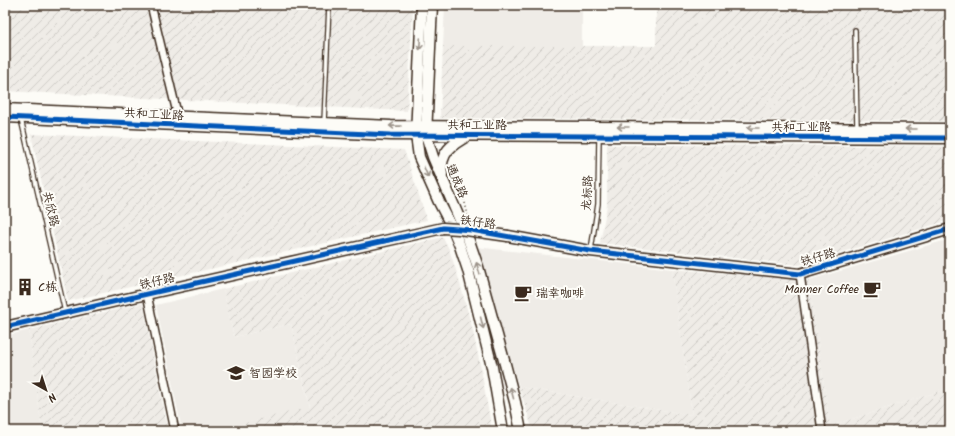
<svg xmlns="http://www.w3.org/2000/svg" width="955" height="436" font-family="Kalam,'LXGW WenKai TC',sans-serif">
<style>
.built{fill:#efece7}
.industrial{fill:url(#industrial-furrows)}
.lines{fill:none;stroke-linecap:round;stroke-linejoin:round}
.lane-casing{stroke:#3b2a1e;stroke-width:6}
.street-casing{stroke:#3b2a1e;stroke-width:10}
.secondary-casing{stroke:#3b2a1e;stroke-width:13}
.path{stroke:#3b2a1e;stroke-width:1.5;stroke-dasharray:1 3;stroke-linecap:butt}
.lane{stroke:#fdfcf7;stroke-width:3.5}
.street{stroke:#fdfcf7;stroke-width:7}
.secondary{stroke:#fdfcf7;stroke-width:10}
.secondary-bridge-casing{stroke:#3b2a1e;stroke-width:13;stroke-linecap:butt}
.secondary-bridge{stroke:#fdfcf7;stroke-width:10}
.cycleway-casing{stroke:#fdfcf7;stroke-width:8}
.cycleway{stroke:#0057b8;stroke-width:5}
.oneway{stroke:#9c938a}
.labels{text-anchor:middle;stroke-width:4;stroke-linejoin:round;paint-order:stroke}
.street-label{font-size:12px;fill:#3b2a1e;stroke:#fdfcf7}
.poi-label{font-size:12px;fill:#3b2a1e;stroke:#fdfcf7;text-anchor:start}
</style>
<defs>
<pattern id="industrial-furrows" width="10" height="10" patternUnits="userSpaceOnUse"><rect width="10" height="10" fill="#efece7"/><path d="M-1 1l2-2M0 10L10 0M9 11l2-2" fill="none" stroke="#cecbc6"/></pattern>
</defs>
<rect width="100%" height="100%" fill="#fdfcf7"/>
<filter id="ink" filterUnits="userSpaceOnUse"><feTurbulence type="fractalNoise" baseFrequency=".025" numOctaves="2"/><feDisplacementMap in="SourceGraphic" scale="8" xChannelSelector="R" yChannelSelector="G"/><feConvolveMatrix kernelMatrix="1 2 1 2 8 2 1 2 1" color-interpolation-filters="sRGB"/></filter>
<g filter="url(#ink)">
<g class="built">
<path d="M445 5H582V46H443Z"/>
<path d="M950 239V388L830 426 809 280Z"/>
<path d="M476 247 672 269 692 415 519 387Z"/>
<path d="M223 289 234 337 291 324 310 408 211 431H182L156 305Z"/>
<path d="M29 330 42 431H5V336Z"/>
</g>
<g class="industrial">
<path d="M5 5H413L407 111 5 91Z"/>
<path d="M656 5H950V121L440 118 443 46H656Z"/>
<path d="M31 134 404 150 427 220 68 301Z"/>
<path d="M607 145 950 146V220L799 265 600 243 607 205Z"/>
<path d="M443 237 449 249 457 273 472 327 481 369 492 431H211L310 407 291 324 234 337 223 289Z"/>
<path d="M672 269 809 280 830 426 950 388V431H533L519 387 692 415Z"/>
<path d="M143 303 168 431H42L29 330Z"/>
</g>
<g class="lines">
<g class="lane-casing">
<g id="lane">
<path d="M855 30 857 127"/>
<path d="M21 119 65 312"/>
<path d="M324 122 329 5"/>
<path d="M591 250 598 204 599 136"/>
</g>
</g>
<g class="street-casing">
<g id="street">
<path d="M151 5 178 117"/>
<path d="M800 274 822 431"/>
<path d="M147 294 175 431"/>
</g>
</g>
<g class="secondary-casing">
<g id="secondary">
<path d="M422 5 416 135 419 157 439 202 452 227 460 246 468 270 492 367 503 431"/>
<path d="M432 5 426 135 433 157 469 241 478 267 505 364 515 402 521 431"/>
<path d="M5 109 391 126 950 129"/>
<path d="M5 117 391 135 950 138"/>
<path d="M442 174C439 153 452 144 469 135"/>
<path d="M508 236 590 251 800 274 950 229"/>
<path d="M5 327 147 294 443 228"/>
</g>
</g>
<path class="path" d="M464 199 468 215"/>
<use href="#lane" class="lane"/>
<use href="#street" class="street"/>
<use href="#secondary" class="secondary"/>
<g class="secondary-bridge-casing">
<path id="secondary-bridge" d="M443 228 459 229 508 236"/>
</g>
<use href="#secondary-bridge" class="secondary-bridge"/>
<g class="cycleway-casing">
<g id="cycleway">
<path d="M5 117 391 135 950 138"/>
<path d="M5 327 147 294 443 228 459 229 471 230 590 251 800 274 950 229"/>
</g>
</g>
<use href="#cycleway" class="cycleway"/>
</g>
<defs><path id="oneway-shaft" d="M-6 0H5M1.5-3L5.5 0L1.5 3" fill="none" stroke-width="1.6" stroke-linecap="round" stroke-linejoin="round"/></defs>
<g class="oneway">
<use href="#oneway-shaft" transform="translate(420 44) rotate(93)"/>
<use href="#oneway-shaft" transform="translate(395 126) rotate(-179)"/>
<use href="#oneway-shaft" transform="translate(623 127) rotate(-180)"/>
<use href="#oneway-shaft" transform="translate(753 128) rotate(-180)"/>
<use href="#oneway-shaft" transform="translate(911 129) rotate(-180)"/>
<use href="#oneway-shaft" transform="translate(426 172) rotate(67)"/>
<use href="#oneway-shaft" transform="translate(478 268) rotate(-107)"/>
<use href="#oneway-shaft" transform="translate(482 323) rotate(76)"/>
<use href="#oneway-shaft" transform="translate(512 393) rotate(-105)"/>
</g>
</g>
<defs>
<g id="building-bare" transform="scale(1.38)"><path d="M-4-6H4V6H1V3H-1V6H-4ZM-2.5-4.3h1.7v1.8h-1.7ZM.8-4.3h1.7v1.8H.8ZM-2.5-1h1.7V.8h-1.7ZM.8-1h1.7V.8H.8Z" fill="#3b2a1e" stroke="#fdfcf7" stroke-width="2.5" paint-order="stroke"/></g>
<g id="cafe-bare" transform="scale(1.38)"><path d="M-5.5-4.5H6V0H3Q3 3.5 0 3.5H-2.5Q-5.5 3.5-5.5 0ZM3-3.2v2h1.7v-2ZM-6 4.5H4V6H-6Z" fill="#3b2a1e" stroke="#fdfcf7" stroke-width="2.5" paint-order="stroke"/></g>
<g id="school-bare" transform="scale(1.38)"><path d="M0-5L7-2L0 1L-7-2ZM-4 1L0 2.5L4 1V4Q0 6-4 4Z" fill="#3b2a1e" stroke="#fdfcf7" stroke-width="2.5" paint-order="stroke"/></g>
</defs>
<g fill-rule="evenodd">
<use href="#building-bare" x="25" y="287"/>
<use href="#cafe-bare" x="872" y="289"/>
<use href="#cafe-bare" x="523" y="293"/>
<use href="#school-bare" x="236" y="373"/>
</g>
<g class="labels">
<g class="street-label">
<text transform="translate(154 114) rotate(3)" y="4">共和工业路</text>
<text x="477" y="129">共和工业路</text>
<text x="801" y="131">共和工业路</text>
<text transform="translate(457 181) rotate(67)" y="4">通成路</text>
<text transform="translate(587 193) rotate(-87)" y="4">龙标路</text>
<text transform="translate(51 209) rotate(77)" y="4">共欣路</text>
<text transform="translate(478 222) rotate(8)" y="4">铁仔路</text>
<text transform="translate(818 257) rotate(-16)" y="4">铁仔路</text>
<text transform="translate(157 281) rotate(-13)" y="4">铁仔路</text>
</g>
<g class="poi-label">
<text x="38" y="291">C栋</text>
<text x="859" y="293" text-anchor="end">Manner Coffee</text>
<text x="536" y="297">瑞幸咖啡</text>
<text x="249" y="377">智园学校</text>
</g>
</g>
<rect width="955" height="436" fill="none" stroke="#fdfcf7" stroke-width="20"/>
<rect x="10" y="10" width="935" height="416" fill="none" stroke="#3b2a1e" stroke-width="1.5" filter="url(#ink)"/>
<g transform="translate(46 390) rotate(141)" stroke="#fdfcf7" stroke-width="3" paint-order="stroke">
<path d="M0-3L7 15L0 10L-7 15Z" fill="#3b2a1e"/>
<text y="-6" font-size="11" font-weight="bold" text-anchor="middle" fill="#3b2a1e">N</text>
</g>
</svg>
